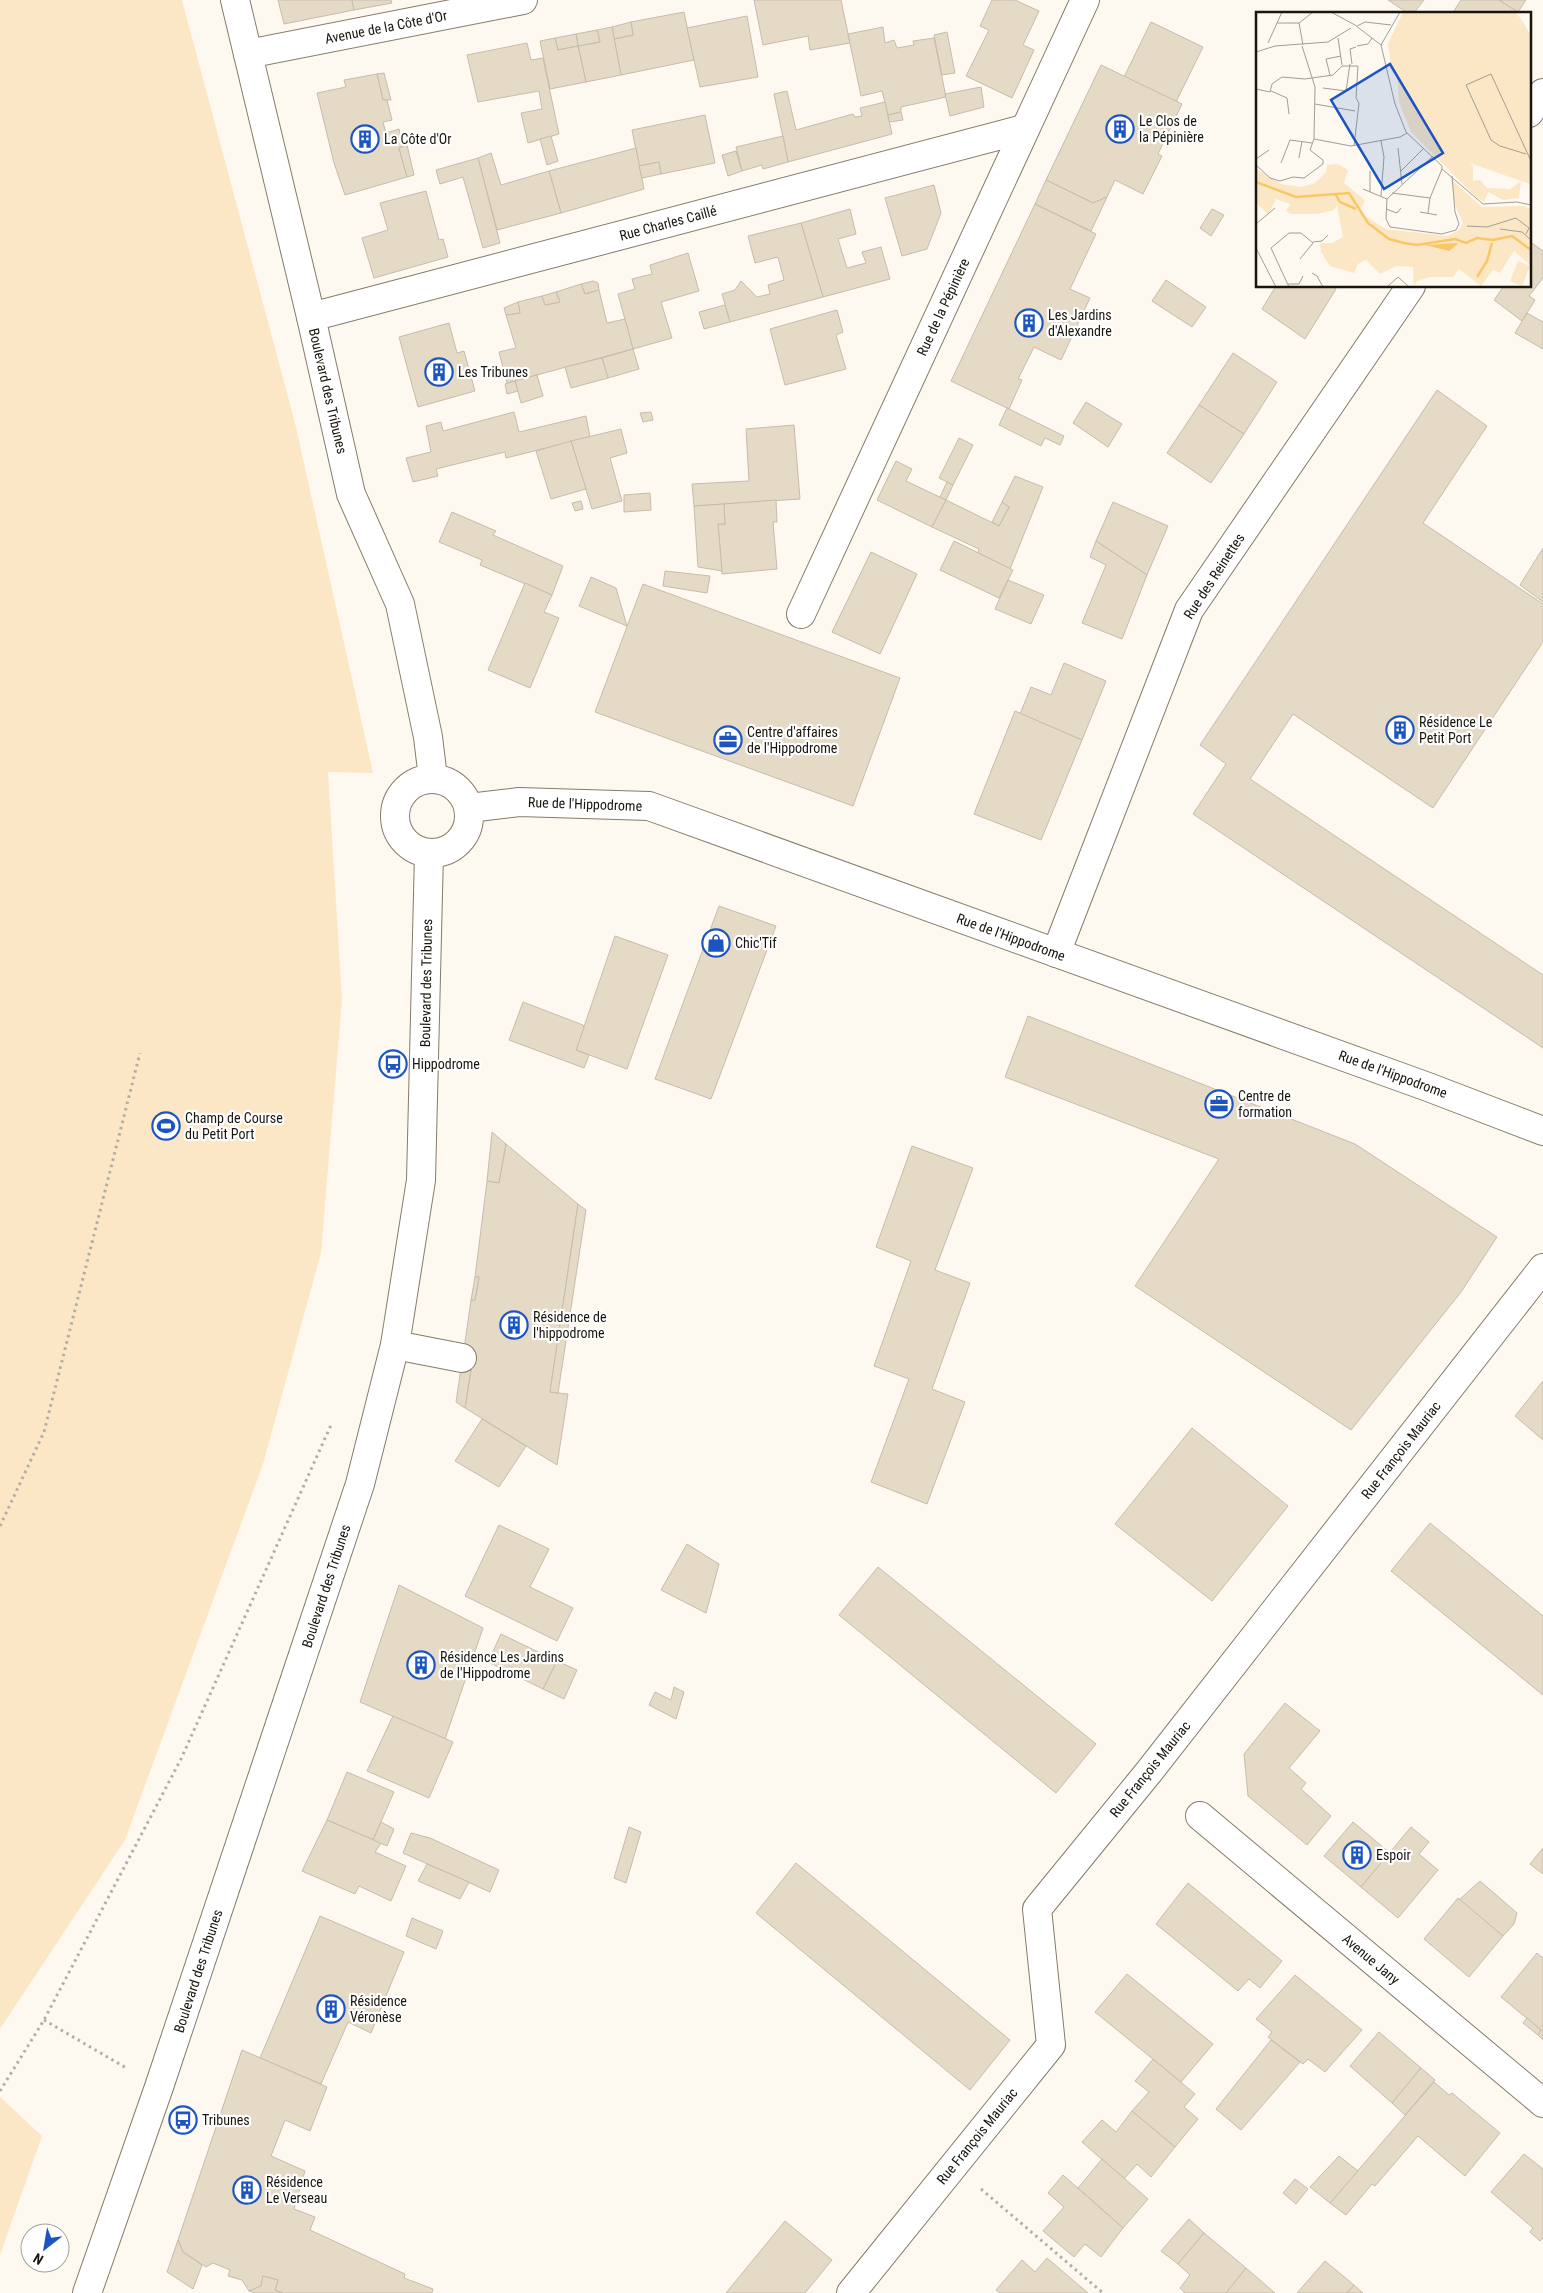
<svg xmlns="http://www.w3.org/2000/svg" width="1543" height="2293" font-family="'Roboto Condensed',sans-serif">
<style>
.green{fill:#fbe7c5}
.building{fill:#e5dac6;stroke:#c7bca9}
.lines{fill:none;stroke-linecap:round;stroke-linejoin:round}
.minor-casing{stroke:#857b69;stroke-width:30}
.path{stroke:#b2aea6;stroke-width:3;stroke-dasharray:2.5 4;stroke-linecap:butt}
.minor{stroke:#fff;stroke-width:28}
.labels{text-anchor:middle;stroke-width:4.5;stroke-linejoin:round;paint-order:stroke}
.street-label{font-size:14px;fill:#19150e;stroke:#fff}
.poi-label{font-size:14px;fill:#19150e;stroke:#fff;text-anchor:start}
.inset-river{fill:none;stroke:#f9c766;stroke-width:2.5}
.inset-road{fill:none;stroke:#a29e96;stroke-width:1}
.view{fill:#1c55c1;fill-opacity:0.15;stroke:#1c55c1;stroke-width:2.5}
.inset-edge{fill:none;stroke:#19150e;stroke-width:2.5}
</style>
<rect width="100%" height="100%" fill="#fdf9f1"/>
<g class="green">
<path d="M0 0H182L295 423 373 773 328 772 342 1000 321 1253 263 1464 125 1840 0 2029Z"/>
<path d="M0 2097 42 2136 0 2255Z"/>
</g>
<g class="building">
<path d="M278 0H352L354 10 284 24Z"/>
<path d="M352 0H391L392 3 354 10Z"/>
<path d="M754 0H841L850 43 810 50 808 36 763 45Z"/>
<path d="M992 0H1015L1039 11 1023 45 1034 50 1012 98 966 76 989 30 980 26Z"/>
<path d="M1388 0H1424L1413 14H1409Z"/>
<path d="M1461 0H1499L1518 12 1452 14Z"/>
<path d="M1499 0H1526L1518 12Z"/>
<path d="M684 12 694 60 621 75 614 39 633 35 631 22Z"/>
<path d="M747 16 758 77 700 87 687 28Z"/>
<path d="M631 22 633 35 614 39 612 27Z"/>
<path d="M1151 22 1203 47 1176 102 1124 77Z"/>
<path d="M612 27 621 75 586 82 578 46 600 42 597 30Z"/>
<path d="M883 27 885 43 894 40 897 48 914 45 913 41 934 38 946 97 901 107V112L888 115 882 91 861 96 848 34Z"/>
<path d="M597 30 600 42 578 46 576 34Z"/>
<path d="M947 32 955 73 942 75 934 35Z"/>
<path d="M576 34 578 46 558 50 555 38Z"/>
<path d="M555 38 558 50 578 46 586 82 550 89 540 41Z"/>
<path d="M527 43 531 60 543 58 559 134 528 143 521 113 542 109 539 91 478 102 467 55Z"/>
<path d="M1101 65 1182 104 1158 154 1162 156 1143 194 1115 180 1107 197 1093 203 1046 180Z"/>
<path d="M384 73 391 100H383L377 74Z"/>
<path d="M377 74 383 100H387L392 120 383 122 386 133 399 129 403 146 399 148 407 177 345 195 334 163 317 93 346 87 344 80Z"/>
<path d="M981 87 984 107 950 116 945 94Z"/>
<path d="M787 91 796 130 853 114 855 117 862 116 860 108 885 102 892 134 788 162 774 94Z"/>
<path d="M901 112 903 120 889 122 888 115Z"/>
<path d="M705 115 715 163 661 174 659 162 639 166 632 130Z"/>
<path d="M551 136 558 161 547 165 540 139Z"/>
<path d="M783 136 788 162 763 169 762 165 742 171 736 147Z"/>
<path d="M407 145 414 175 407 177 399 148Z"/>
<path d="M636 148 644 189 561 213 549 171Z"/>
<path d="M736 151 742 171 728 176 722 155Z"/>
<path d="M491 153 501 185 549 171 561 213 497 230 478 158Z"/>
<path d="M478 158 500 243 483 248 463 177 440 184 436 170Z"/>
<path d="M659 162 661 174 642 178 639 166Z"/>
<path d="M1046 180 1093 203 1107 197 1091 231 1035 204Z"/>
<path d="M934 185 941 213 927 249 902 256 885 198Z"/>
<path d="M426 191 439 240 443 239 448 257 374 278 362 238 388 230 380 203Z"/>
<path d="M1035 204 1096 234 1070 289 1090 298 1061 360 1034 347 1018 379 1022 380 1009 409 951 381Z"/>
<path d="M850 209 856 234 838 239 847 268 866 263 862 252 881 247 890 279 823 297 801 223Z"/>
<path d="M1212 209 1224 215 1211 236 1200 228Z"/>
<path d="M801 223 823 297 730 322 722 294 735 290 741 281 757 297 770 294 768 285 784 280 778 257 755 263 748 236Z"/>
<path d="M1529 241 1543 251V278L1529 296 1535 300 1522 321 1494 300 1504 286H1529Z"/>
<path d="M688 253 699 291 661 302 672 338 633 349 618 294 635 289 632 279 652 274 650 265Z"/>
<path d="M1166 280 1206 307 1192 327 1152 301Z"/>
<path d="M593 281 598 283 599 290 585 294 581 284Z"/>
<path d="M581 284 585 294 599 290 607 323 625 319 633 349 507 383 499 352 516 348 506 315 520 313 518 302 542 296 545 305 560 302 556 292Z"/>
<path d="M1276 286H1331L1336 289 1305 339 1262 309Z"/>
<path d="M556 292 560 302 545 305 542 296Z"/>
<path d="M518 302 520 313 506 315 504 308Z"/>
<path d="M725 305 730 322 704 329 699 312Z"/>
<path d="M837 310 843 332 836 335 846 369 785 385 770 329Z"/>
<path d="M1527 313 1543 322V349L1515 333Z"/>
<path d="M449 323 457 353 464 351 475 391 418 407 399 337Z"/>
<path d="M633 349 639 369 608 378 602 358Z"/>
<path d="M1233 353 1277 382 1244 434 1199 405Z"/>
<path d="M602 358 608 378 571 388 565 367Z"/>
<path d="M537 375 543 396 521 403 515 381Z"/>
<path d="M515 381 518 391 507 394 505 384Z"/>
<path d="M1437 390 1487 426 1423 523 1543 604V642L1433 808 1293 714 1250 779 1543 975V1048L1193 814 1226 764 1200 745Z"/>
<path d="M1086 402 1122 424 1108 447 1073 423Z"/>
<path d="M1199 405 1244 434 1211 483 1167 453Z"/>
<path d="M1007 408 1064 436 1060 445 1045 438 1041 446 999 425Z"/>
<path d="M514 412 519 432 586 416 590 437 506 458 505 452 436 469 438 476 413 482 406 458 431 452 426 426 441 422 443 431Z"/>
<path d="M651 412 653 420 643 422 640 413Z"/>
<path d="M794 425 800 499 694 506 692 484 749 481 746 429Z"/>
<path d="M621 429 627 453 610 458 622 501 592 509 571 441Z"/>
<path d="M959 438 973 445 953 485 939 478Z"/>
<path d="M571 441 586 489 551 499 536 451Z"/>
<path d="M896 461 912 469 906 481 946 500 932 527 877 500Z"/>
<path d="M1015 476 1043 487 1010 569 978 553 979 549 932 527 946 500 999 526 1009 507 1002 502Z"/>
<path d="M947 482 953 485 946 500 940 497Z"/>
<path d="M650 493 651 510 624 512V495Z"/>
<path d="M776 500 777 522H773L777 569 722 574 718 524H725L724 504Z"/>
<path d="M581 501 583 509 575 511 572 503Z"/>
<path d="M1002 502 1009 507 999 526 992 522Z"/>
<path d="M1113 502 1168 526 1147 575 1096 541Z"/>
<path d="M724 504 725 524H718L722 571 698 567 694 506Z"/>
<path d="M452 512 496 531 493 535 563 566 552 595 480 565 482 560 439 542Z"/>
<path d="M954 541 1013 570 999 598 940 570Z"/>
<path d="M1096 541 1147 575 1122 639 1082 623 1106 565 1090 557Z"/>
<path d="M1543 548V602L1520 585Z"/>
<path d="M871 552 917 574 880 654 832 632Z"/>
<path d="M665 571 710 576 707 593 663 586Z"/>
<path d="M591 577 616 588 627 626 579 606Z"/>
<path d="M1008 580 1044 595 1031 624 995 609Z"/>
<path d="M525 583 552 595 544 612 559 618 530 688 488 670Z"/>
<path d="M643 584 900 678 853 806 595 712Z"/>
<path d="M1064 663 1106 681 1082 740 1020 714 1031 687 1051 695Z"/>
<path d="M1015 711 1082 740 1041 840 974 814Z"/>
<path d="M719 906 776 926 711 1099 655 1079Z"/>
<path d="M615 936 668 955 627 1069 576 1050Z"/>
<path d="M523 1002 583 1025 584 1028 576 1050 589 1055 584 1068 509 1040Z"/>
<path d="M1028 1016 1355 1144 1497 1237 1461 1292 1351 1430 1135 1286 1219 1159 1005 1077Z"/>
<path d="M492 1132 506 1144 499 1183 487 1181Z"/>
<path d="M506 1144 578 1204 550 1392 568 1394 557 1465 465 1408 474 1350 464 1349 471 1300H475L477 1289 479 1277H475L487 1181 499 1183Z"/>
<path d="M912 1146 973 1168 935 1270 970 1283 932 1389 965 1402 927 1504 871 1482 909 1379 874 1366 911 1261 876 1247Z"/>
<path d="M578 1204 586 1210 558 1393 550 1392Z"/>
<path d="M475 1277H479L477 1289 475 1300H471Z"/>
<path d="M464 1349 474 1350 465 1408 456 1402Z"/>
<path d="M1543 1381V1440L1515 1416Z"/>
<path d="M482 1419 526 1446 499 1487 455 1461Z"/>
<path d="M1192 1428 1288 1506 1212 1601 1115 1524Z"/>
<path d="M1430 1523 1543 1616V1695L1391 1571Z"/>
<path d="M499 1525 549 1549 530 1587 573 1608 557 1641 465 1596Z"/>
<path d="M687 1544 719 1564 706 1613 661 1590Z"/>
<path d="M878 1567 1096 1744 1056 1793 839 1615Z"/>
<path d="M399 1585 483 1628 445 1739 360 1702Z"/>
<path d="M501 1634 557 1661 543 1689 488 1662Z"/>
<path d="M557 1661 577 1670 564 1699 543 1689Z"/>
<path d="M674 1687 684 1692 676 1719 649 1705 655 1692 671 1700Z"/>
<path d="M1285 1703 1320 1731 1289 1768 1306 1783 1301 1789 1331 1816 1307 1845 1248 1796 1244 1754Z"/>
<path d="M393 1716 453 1742 429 1798 367 1771Z"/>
<path d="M347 1772 394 1792 373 1840 327 1820Z"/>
<path d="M327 1820 381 1843 375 1852 406 1866 391 1901 359 1886 355 1894 302 1871Z"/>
<path d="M381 1822 394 1829 387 1846 373 1840Z"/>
<path d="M1353 1822 1390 1853 1361 1887 1324 1856Z"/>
<path d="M629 1827 641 1832 626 1883 614 1878Z"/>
<path d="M1411 1827 1429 1842 1419 1854 1438 1870 1398 1918 1361 1887Z"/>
<path d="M411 1833 430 1838 499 1870 490 1892 403 1853Z"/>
<path d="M1543 1848V1874L1530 1864Z"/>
<path d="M796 1863 1010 2040 970 2090 756 1913Z"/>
<path d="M427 1864 469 1882 460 1899 418 1881Z"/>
<path d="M1480 1881 1517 1913 1514 1924 1503 1936 1459 1900Z"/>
<path d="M1188 1883 1282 1961 1260 1988 1249 1979 1238 1991 1156 1924Z"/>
<path d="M1458 1898 1503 1936 1469 1977 1424 1939Z"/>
<path d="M320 1916 404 1952 371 2033 348 2022 321 2084 260 2058Z"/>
<path d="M412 1918 443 1931 436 1949 406 1936Z"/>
<path d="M1537 1953 1543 1958V2040L1538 2035 1541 2030 1501 1997Z"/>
<path d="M1127 1974 1213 2044 1181 2082 1095 2012Z"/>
<path d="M1295 1975 1362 2030 1325 2072 1308 2059 1303 2064 1268 2037 1272 2032 1256 2019Z"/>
<path d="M1527 2018 1541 2030 1538 2035 1523 2023Z"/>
<path d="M1379 2032 1421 2068 1392 2103 1350 2066Z"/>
<path d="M1271 2040 1300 2062 1241 2130 1216 2109Z"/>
<path d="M242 2050 327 2087 310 2131 285 2120 271 2156 305 2171 294 2209 315 2217 310 2230 405 2274 404 2278 433 2289 432 2293H283L275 2290 278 2280 263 2276 261 2286 249 2291 242 2280 228 2276 230 2270 213 2263 206 2267 183 2252 178 2240Z"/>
<path d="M1153 2059 1195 2094 1184 2107 1198 2119 1175 2147 1132 2111 1149 2092 1135 2081Z"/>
<path d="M1421 2068 1435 2080 1405 2115 1392 2103Z"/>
<path d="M1434 2082 1449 2095 1452 2093 1500 2133 1465 2176 1418 2136 1375 2186 1372 2184 1346 2215 1330 2203Z"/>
<path d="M1132 2111 1175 2147 1151 2177 1137 2164 1124 2179 1082 2142 1102 2120 1116 2132Z"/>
<path d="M1524 2154 1543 2169V2238L1540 2241 1530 2232 1533 2228 1491 2192Z"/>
<path d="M1339 2156 1358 2171 1330 2203 1310 2187Z"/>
<path d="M1102 2159 1148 2199 1123 2228 1078 2188Z"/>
<path d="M1063 2175 1123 2228 1101 2257 1085 2244 1074 2257 1043 2231 1064 2207 1048 2193Z"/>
<path d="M1295 2179 1308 2189 1296 2204 1283 2193Z"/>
<path d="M1189 2219 1204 2233 1178 2264 1161 2251Z"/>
<path d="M785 2221 832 2260 805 2293H726Z"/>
<path d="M1204 2233 1246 2268 1226 2293H1185L1180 2288 1190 2275 1178 2264Z"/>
<path d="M178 2240 183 2252 202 2265 193 2289 167 2272Z"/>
<path d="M1047 2258 1088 2293H1000L996 2290 1022 2260 1035 2272Z"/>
<path d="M1325 2261 1354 2285 1347 2293H1297Z"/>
<path d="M1246 2268 1275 2293H1226Z"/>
<path d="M263 2276 278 2280 275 2290 283 2293H256L249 2291 261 2286Z"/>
<path d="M1354 2285 1363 2293H1347Z"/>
</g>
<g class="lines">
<g class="minor-casing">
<g id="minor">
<path d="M235 0 311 317 351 494 400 604 428 737 433 778"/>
<path d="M248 54 523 0"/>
<path d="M1529 113 1543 93"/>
<path d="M311 317 1024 129"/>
<path d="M801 614 1085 0"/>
<circle cx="432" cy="816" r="37"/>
<path d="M469 808 519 802 649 806 1428 1087 1543 1131"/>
<path d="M1056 953 1189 610 1411 286"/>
<path d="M395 1345 462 1358"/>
<path d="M1200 1816 1543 2103"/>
<path d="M87 2293 159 2087 360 1484 395 1345 421 1180 429 853"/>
<path d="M851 2293 1051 2045 1037 1909 1148 1773 1543 1268"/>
</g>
</g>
<g class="path">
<path d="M0 1526 44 1432 140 1053"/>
<path d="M44 2020 128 2069"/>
<path d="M0 2091 44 2020 181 1759 331 1425"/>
<path d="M981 2189 1103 2293"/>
</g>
<use href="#minor" class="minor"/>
</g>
<defs>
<g id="building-ring" transform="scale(1.4375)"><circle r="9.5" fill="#fff" stroke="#1c55c1" stroke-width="1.5"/><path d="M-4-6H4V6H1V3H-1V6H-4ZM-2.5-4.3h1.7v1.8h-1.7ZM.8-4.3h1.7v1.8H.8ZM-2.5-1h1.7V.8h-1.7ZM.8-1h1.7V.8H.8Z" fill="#1c55c1"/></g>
<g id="office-ring" transform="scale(1.4375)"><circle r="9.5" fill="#fff" stroke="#1c55c1" stroke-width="1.5"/><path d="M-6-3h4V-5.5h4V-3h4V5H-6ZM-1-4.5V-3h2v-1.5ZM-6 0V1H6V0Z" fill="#1c55c1"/></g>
<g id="shop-ring" transform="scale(1.4375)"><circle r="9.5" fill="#fff" stroke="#1c55c1" stroke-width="1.5"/><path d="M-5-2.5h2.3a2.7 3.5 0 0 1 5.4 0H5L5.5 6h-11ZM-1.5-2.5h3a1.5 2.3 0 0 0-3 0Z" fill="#1c55c1"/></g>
<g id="bus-ring" transform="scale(1.4375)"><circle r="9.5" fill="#fff" stroke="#1c55c1" stroke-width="1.5"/><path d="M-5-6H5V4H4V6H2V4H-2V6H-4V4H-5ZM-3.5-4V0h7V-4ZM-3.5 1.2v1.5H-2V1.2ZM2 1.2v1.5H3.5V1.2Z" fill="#1c55c1"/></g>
<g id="stadium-ring" transform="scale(1.4375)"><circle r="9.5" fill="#fff" stroke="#1c55c1" stroke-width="1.5"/><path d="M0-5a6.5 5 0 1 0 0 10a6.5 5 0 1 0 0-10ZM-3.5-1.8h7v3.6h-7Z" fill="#1c55c1"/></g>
</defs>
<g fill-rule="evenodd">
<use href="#building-ring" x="1120" y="129"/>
<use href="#building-ring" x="365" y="139"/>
<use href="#building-ring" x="1029" y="323"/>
<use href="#building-ring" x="439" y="372"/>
<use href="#building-ring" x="1400" y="730"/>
<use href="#office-ring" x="728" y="740"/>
<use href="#shop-ring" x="716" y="943"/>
<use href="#bus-ring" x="393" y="1064"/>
<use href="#office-ring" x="1219" y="1104"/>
<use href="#stadium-ring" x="166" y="1126"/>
<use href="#building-ring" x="514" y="1325"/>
<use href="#building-ring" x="421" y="1665"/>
<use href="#building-ring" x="1357" y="1855"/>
<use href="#building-ring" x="331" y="2009"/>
<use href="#bus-ring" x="183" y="2120"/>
<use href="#building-ring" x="247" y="2190"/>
</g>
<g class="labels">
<g class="street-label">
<text transform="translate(386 27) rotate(-11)" y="5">Avenue de la Côte d'Or</text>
<text transform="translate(668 223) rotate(-15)" y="5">Rue Charles Caillé</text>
<text transform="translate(943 307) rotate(-65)" y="5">Rue de la Pépinière</text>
<text transform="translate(328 391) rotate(77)" y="5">Boulevard des Tribunes</text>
<text transform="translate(1214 576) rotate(-57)" y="5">Rue des Reinettes</text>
<text transform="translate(585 804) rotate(2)" y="5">Rue de l'Hippodrome</text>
<text transform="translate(1011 937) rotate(20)" y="5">Rue de l'Hippodrome</text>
<text transform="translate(426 983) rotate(-89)" y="5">Boulevard des Tribunes</text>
<text transform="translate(1393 1074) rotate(20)" y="5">Rue de l'Hippodrome</text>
<text transform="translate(1401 1450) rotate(-52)" y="5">Rue François Mauriac</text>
<text transform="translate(326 1586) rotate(-72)" y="5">Boulevard des Tribunes</text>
<text transform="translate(1150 1769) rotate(-51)" y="5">Rue François Mauriac</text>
<text transform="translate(1371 1959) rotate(40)" y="5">Avenue Jany</text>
<text transform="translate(198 1971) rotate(-72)" y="5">Boulevard des Tribunes</text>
<text transform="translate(977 2136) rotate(-51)" y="5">Rue François Mauriac</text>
</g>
<g class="poi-label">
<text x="1139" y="126">Le Clos de<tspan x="1139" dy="16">la Pépinière</tspan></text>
<text x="384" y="144">La Côte d'Or</text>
<text x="1048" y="320">Les Jardins<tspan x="1048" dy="16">d'Alexandre</tspan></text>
<text x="458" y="377">Les Tribunes</text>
<text x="1419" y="727">Résidence Le<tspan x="1419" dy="16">Petit Port</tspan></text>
<text x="747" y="737">Centre d'affaires<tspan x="747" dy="16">de l'Hippodrome</tspan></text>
<text x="735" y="948">Chic'Tif</text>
<text x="412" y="1069">Hippodrome</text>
<text x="1238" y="1101">Centre de<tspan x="1238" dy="16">formation</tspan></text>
<text x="185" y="1123">Champ de Course<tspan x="185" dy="16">du Petit Port</tspan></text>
<text x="533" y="1322">Résidence de<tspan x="533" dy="16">l'hippodrome</tspan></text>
<text x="440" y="1662">Résidence Les Jardins<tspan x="440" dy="16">de l'Hippodrome</tspan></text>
<text x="1376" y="1860">Espoir</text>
<text x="350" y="2006">Résidence<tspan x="350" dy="16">Véronèse</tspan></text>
<text x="202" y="2125">Tribunes</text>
<text x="266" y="2187">Résidence<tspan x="266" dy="16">Le Verseau</tspan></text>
</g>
</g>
<g transform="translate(1256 12)">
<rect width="275" height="275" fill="#fdf9f1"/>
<path d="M147 0H260L267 10 275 24V172L265 169 263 186 247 188 232 180 228 190 221 186 155 120 143 90 141 61 136 59 132 32ZM214 151 265 169 254 177 231 176 224 168 217 169V154ZM82 152 92 158 88 171 109 188 105 197 109 204 130 217 191 224 202 219 207 211 198 191 196 168 226 195 268 194 275 197V254L258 239 244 261 237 258 225 274 203 257 197 265H174L161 269 158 274 157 255 140 254 124 262 110 248 102 252 98 261 74 254 65 240 64 231H76L87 225 81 193 78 198 61 202H35L30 199 34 192 20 187 12 202 0 191V157L25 172 45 175 59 171 70 160 71 153ZM262 249 274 254 266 274 254 269Z" fill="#fbe7c5" fill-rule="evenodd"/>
<path d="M202 232 193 239 169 233 201 231Z" fill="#f9c766"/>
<path class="inset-river" d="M0 170 40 185 93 181 112 211 133 227 148 231 161 233 199 227 210 231 221 226 237 228 256 224 275 238M80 183 84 190 100 197M221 265 231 249 236 231"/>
<path class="inset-road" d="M75 0 99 13 125 33 139 92 150 120 186 154V157L227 192 261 190 275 193M21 11H43L57 0M43 11 47 33M101 14 109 10 135 13M82 26 86 53M12 31 26 0M125 33 144 0M101 34 112 32 116 26M0 40 19 34 72 30 95 16M96 52 94 37 100 35M74 63 70 47 85 44M67 76 90 79 94 52M0 77 14 80 16 72 26 65 49 67 77 63 86 54H102L100 86 103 91 98 134M15 79 31 86 33 102M59 92 99 99M58 127 95 134 144 125 151 121M125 129 128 145 125 184M142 136 146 172M270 142 244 134 235 128 210 73 235 62 275 149M177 144 131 187 130 207 134 215 186 222 200 218 203 212 199 200 196 164M43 146 46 129M0 147 13 138M25 151 34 128 56 131M0 153 14 166 24 169 37 165 48 166 67 152V148L54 138 58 127 59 75 46 34M145 159 168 136M107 177 131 187M114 180V159M136 181 174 186M130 197 141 201 145 196M164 200 181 203M172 201 174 186 186 157M0 212 19 196M211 214 231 215 260 206 273 216 270 222M244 217 266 220 275 228M57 230 66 229 72 223M0 236 20 275M56 261 61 264 67 275M32 272H43L47 264M33 275 15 236 33 221H45L57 231 44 247M131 275 142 265 153 275"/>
<path class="view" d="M134 52 187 141 128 177 75 88Z"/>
<rect width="275" height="275" class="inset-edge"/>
</g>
<g transform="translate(45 2248) rotate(211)"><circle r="24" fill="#ffffff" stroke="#a3a19f"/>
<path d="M0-4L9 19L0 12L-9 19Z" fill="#1c55c1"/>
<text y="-8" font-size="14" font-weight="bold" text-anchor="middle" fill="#19150e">N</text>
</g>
</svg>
